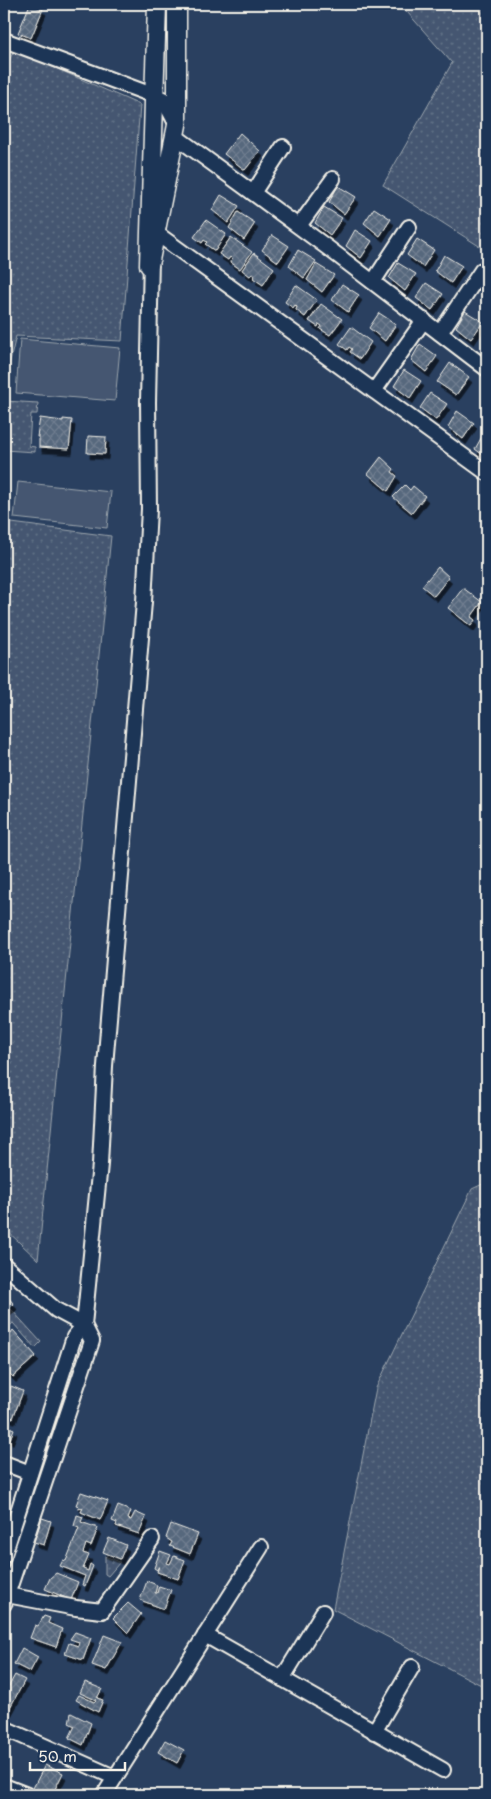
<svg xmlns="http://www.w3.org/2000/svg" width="491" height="1799" font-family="'Playpen Sans',sans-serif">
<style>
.grass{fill:url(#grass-dots);stroke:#9ca4ac}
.pitch{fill:#445771;stroke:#9ca4ac}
.building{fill:url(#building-cross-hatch);stroke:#f4f1e8;filter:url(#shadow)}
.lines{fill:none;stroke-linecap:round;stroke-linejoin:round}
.minor-casing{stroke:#f4f1e8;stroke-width:18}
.tertiary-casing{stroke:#f4f1e8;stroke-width:21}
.minor{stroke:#1d3557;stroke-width:14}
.tertiary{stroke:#1d3557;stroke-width:18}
</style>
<defs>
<pattern id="grass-dots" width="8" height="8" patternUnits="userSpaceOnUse" patternTransform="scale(1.25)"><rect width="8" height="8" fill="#445771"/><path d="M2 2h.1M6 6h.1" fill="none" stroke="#607085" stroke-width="1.8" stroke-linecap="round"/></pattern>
<pattern id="building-cross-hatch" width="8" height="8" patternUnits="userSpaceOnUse" patternTransform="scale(1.25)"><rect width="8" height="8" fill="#56677d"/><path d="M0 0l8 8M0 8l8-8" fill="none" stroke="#6f7d8f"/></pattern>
<filter id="shadow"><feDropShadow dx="3" dy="5.5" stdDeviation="0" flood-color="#0009"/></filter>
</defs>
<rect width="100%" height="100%" fill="#2a4060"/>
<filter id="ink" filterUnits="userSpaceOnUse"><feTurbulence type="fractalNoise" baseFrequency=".02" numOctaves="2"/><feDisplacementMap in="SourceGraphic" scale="10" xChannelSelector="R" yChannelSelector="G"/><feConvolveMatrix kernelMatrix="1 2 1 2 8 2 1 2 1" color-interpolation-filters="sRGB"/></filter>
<g filter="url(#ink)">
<g class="grass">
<path d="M400 4H487V251L383 185 452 63Z"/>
<path d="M14 50 140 105 122 341 16 336 4 386V72Z"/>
<path d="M4 401 38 403 37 414H31L29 446 35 447V452L4 450Z"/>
<path d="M4 522 111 536 38 1260 4 1228Z"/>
<path d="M487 1182V1688L333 1609 376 1388 472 1189Z"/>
<path d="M11 1309 41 1342 35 1348 13 1323 4 1331V1315Z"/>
<path d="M105 1556 120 1562 108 1576 105 1574Z"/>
</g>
<g class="pitch">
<path d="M20 339 120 348 115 401 16 393Z"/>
<path d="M18 482 111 492 107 528 14 518Z"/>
</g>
<g class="building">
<path d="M30 4 43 9 31 38 18 33Z"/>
<path d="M240 133 260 151 245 170 224 154Z"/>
<path d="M338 186 356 197 344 214 329 202Z"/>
<path d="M221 195 239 206 228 223 212 210Z"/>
<path d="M324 207 342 218 330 235 315 223Z"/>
<path d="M374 208 391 219 380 236 364 223Z"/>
<path d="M238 212 255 223 244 240 229 228Z"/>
<path d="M206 220 226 234 215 251 205 244 207 242 204 240 202 243 194 237Z"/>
<path d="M355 230 372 241 361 258 346 246Z"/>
<path d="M272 235 289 246 278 262 262 250Z"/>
<path d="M231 237 252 252 240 269 230 262 232 259 230 257 228 260 219 254Z"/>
<path d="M417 239 434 250 423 267 407 255Z"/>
<path d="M298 250 316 261 304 278 289 266Z"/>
<path d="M254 253 274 268 263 285 253 278 255 276 252 274 250 276 242 270Z"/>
<path d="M444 255 462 266 451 283 435 271Z"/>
<path d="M398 263 416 274 405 291 389 278Z"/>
<path d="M316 264 334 275 322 292 307 280Z"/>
<path d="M426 283 443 294 432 310 416 298Z"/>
<path d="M342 284 359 295 348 312 332 300Z"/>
<path d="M296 285 317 300 305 317 296 310 297 307 295 305 293 308 285 302Z"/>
<path d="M321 304 342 319 330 335 320 329 322 326 319 324 318 327 309 321Z"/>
<path d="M465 311 483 322 471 339 456 327Z"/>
<path d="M379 313 396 324 385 341 369 328Z"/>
<path d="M351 327 371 342 360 359 350 352 352 349 349 347 347 350 339 344Z"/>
<path d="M420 344 437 356 426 372 411 360Z"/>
<path d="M450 363 469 377 456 395 437 382Z"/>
<path d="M404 370 421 381 410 398 394 386Z"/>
<path d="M430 393 447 404 436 420 420 408Z"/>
<path d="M457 411 474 423 463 439 448 427Z"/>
<path d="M40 418 63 421V419L72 420 69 449 39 447V437H37Z"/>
<path d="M484 433 487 435V458L475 449Z"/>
<path d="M88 436 106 437 105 454 87 453Z"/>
<path d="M381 457 394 469 392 472 397 476 388 491 368 474Z"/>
<path d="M405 485 410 490 413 486 425 496 412 513 393 497Z"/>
<path d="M438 567 449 577 434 596 422 586Z"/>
<path d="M463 588 482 602 471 617 475 620 471 626 448 608Z"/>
<path d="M4 1293 14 1304 4 1314Z"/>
<path d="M13 1330 36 1356 13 1377 7 1371H4V1342Z"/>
<path d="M11 1386 23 1391 13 1418 4 1415V1400H6Z"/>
<path d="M4 1425 14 1429 10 1439 7 1437 4 1445Z"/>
<path d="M81 1492 108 1501 100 1520 81 1512 83 1508 77 1509 79 1506 76 1505Z"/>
<path d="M118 1506 131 1511 128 1519 131 1520 135 1512 146 1517 139 1534 116 1526 117 1523 112 1521Z"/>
<path d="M77 1515 83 1517 81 1522 98 1528 91 1546 86 1544 83 1553 89 1555 83 1569 88 1571 90 1564 93 1566 85 1586 82 1585 85 1576 60 1566 63 1560 66 1561 79 1528 74 1526Z"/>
<path d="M42 1518 51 1521 44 1545 34 1542Z"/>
<path d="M171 1524 198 1534 190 1554 170 1546 172 1542 166 1538Z"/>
<path d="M109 1538 126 1545 120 1559 103 1552Z"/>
<path d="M160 1551 171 1555 167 1563 170 1564 174 1556 185 1560 178 1579 157 1572 159 1566 157 1570 154 1568Z"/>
<path d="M56 1573 78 1582 71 1600 45 1589 50 1578Z"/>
<path d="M147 1581 157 1585 155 1593H157L159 1586 171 1590 164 1609 140 1600Z"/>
<path d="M128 1603 141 1614 128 1633 113 1618Z"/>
<path d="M44 1616 50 1618 48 1623 62 1629 56 1647 30 1638 35 1625 38 1626Z"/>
<path d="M75 1632 91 1638 83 1660 65 1654 69 1643 78 1646 79 1642 70 1639Z"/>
<path d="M104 1635 122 1642 106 1670 92 1665Z"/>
<path d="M22 1648 38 1657 30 1672 14 1664Z"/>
<path d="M15 1675 25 1680 8 1711 4 1709V1695Z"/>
<path d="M85 1682 102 1689 97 1698 103 1700 98 1712 76 1700 79 1695 94 1702 96 1700 80 1693Z"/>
<path d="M71 1713 91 1723 83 1745 69 1738 75 1726 69 1723Z"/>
<path d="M165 1740 184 1750 177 1763 158 1752Z"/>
<path d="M45 1765 63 1773 52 1795H44L32 1790Z"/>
</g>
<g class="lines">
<g class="minor-casing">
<g id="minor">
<path d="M4 40 163 99 177 125"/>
<path d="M175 136 328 248 487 369"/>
<path d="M253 193 283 147"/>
<path d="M299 226 333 179"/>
<path d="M156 233 487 473"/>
<path d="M373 282 409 227"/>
<path d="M440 333 482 270"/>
<path d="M374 391 424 320"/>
<path d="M4 1265 56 1310 84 1325 92 1341 4 1604"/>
<path d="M4 1463 30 1473"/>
<path d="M4 1555 74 1337 84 1325 100 1164 105 1066 144 602 149 509 148 402 151 257"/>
<path d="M7 1595 76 1608 102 1611 152 1539"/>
<path d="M205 1635 443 1770"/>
<path d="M282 1679 323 1612"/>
<path d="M4 1728 114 1777"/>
<path d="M374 1732 412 1667"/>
<path d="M4 1786 27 1795"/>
<path d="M104 1795 261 1547"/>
</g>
</g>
<g class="tertiary-casing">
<path id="tertiary" d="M157 4 149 265 177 125V4"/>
</g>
<use href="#minor" class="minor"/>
<use href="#tertiary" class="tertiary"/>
</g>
</g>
<rect width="491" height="1799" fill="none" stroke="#1d3557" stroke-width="20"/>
<rect x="10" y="10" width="471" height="1779" fill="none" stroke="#f4f1e8" stroke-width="2" filter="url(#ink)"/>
<path d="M30 1762v8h95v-8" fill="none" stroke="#f4f1e8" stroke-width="2.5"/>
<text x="38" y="1762" font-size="15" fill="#f4f1e8" stroke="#1d3557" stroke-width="4" paint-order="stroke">50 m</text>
</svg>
